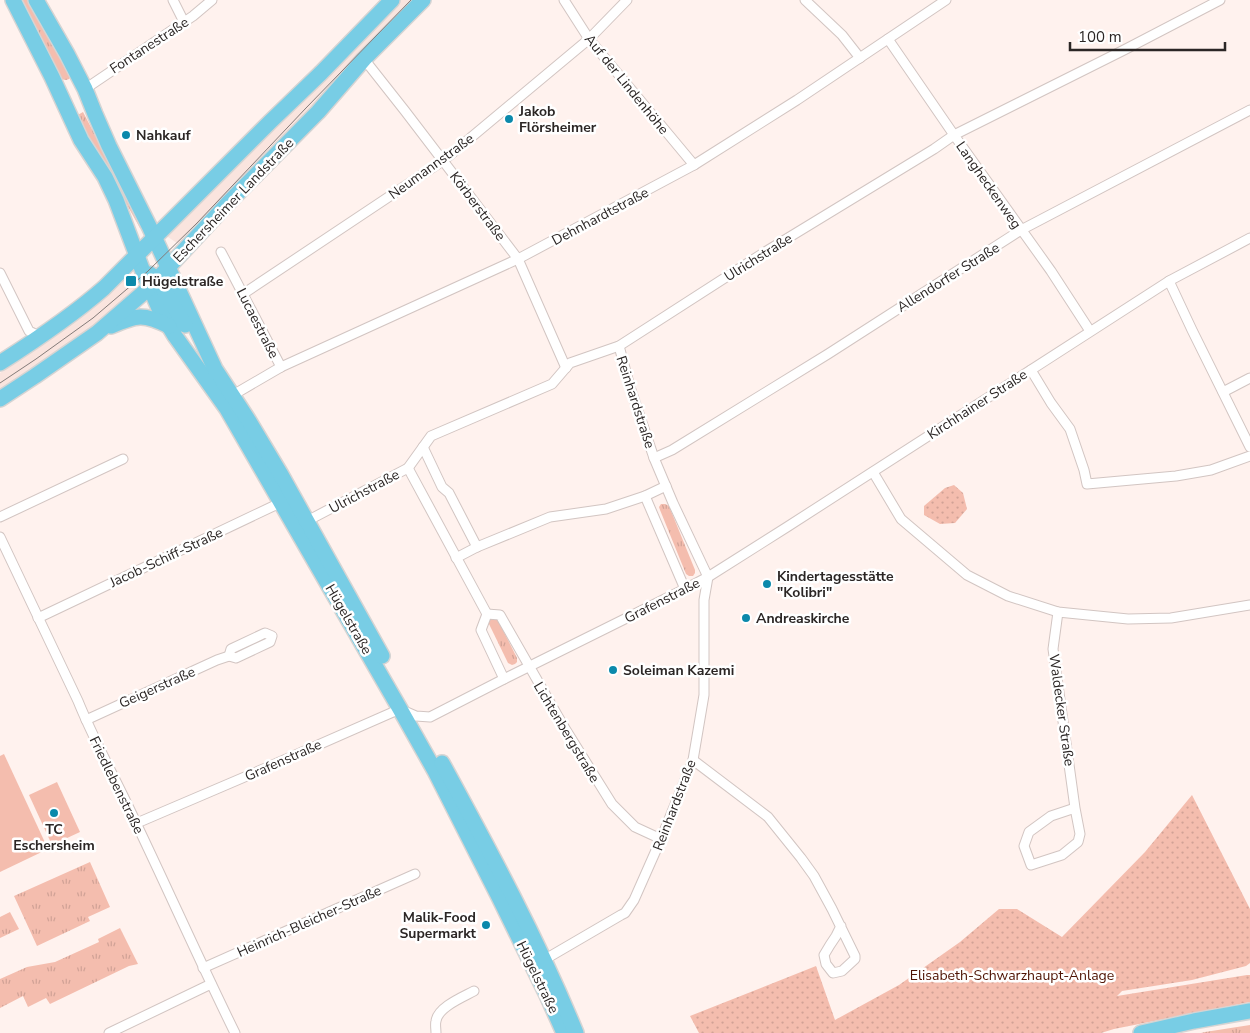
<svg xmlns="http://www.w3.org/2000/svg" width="1250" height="1033" font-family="'Nunito Sans',sans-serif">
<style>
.built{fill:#fae4de}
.grass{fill:url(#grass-tufts)}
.park{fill:url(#park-dots)}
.pitch{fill:#f4bdae}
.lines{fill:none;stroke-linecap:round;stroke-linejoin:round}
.street-casing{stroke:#d2c5c2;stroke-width:11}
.primary-casing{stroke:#d5d4d3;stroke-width:18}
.street{stroke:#fff;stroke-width:9}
.primary{stroke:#78cde5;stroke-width:15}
.tram{stroke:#847b79;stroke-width:1}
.poi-dot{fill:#0b89ab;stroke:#fff;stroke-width:2}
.labels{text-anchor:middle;stroke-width:5;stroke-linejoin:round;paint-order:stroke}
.street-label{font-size:14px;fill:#2b2625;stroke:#fff}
.poi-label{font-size:14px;font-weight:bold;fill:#2b2625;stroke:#fff;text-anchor:start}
.park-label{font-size:14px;fill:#4f1404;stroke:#fff}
</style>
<defs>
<pattern id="grass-tufts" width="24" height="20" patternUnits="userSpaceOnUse" patternTransform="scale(1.25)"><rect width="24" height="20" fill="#f4bdae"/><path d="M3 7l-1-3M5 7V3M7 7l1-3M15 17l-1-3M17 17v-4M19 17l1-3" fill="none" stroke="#d1a296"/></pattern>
<pattern id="park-dots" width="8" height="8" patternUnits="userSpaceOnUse" patternTransform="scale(1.25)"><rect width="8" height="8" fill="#f4bdae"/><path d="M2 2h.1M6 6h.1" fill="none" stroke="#d1a296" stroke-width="1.8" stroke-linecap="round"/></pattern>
</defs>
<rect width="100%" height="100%" fill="#fff2ee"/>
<g class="built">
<path d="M397 0H415L180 245 165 235 291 111 293 112Z"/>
<path d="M125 279 136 290 98 323 44 362 0 390V373L87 313Z"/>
</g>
<g class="grass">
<path d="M18 0H33L71 77C68 81 63 81 60 77Z"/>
<path d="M83 112 143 226 140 228C119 190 97 153 76 116Z"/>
<path d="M661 504H665L669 506 695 570V573L693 576H689L686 574 660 510 659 507Z"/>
<path d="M491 618H495L498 620 517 658V662L515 664 512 665 508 663 489 624V621Z"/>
<path d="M90 862 110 907 88 917 90 921 37 946 14 896Z"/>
<path d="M10 912 19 929 0 938V917Z"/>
<path d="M120 928 138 964 129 966 50 1004 46 998 28 1007 23 996 0 1008V979L27 967 55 962 99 942 98 939Z"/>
<path d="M1250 1025V1033H1201L1205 1032Z"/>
</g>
<g class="park">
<path d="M954 485 963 493 967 509 955 523 940 524 924 515V506L945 488Z"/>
<path d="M1192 795 1250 909V963L1246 966 1192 980 1122 991 1117 996 1247 975H1250V1002L1114 1029 1101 1033H699L690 1016 816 966 835 1020 899 985 960 942 999 909H1017L1062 937 1145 852Z"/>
</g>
<g class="pitch">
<path d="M4 754 48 849 0 872V756Z"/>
<path d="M57 782 80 832 52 845 29 795Z"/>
</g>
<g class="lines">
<g class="street-casing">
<g id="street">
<path d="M173 0 184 22"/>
<path d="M564 0 589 39 694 165"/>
<path d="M805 0 842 35 860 58"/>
<path d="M888 39 954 135 1051 271 1090 331"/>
<path d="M364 59 405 111 518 259 566 368"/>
<path d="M85 89 193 16 212 0"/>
<path d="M221 252 281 367"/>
<path d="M0 273 29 331 35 334 41 336"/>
<path d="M1169 281 1192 330 1250 447"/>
<path d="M243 294 444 160 589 39 627 0"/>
<path d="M1031 370 1051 403 1070 429 1084 470 1087 484 1176 476 1211 470 1250 456"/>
<path d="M1223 392 1250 378"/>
<path d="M233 395 281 367 518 259 694 165 797 100 946 0"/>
<path d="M423 447 442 487 449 493 477 547"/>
<path d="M654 458 672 450 828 354 1021 230 1250 110"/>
<path d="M408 468 487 614 481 630 504 679"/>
<path d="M873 472 901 519 967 575 1008 596 1058 612 1128 619 1171 618 1250 605"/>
<path d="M666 486 645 496 685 589"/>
<path d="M0 517 123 459"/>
<path d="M307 521 408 468 431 436 552 384 570 363 619 346 765 252 934 149 954 135 1124 50 1220 0"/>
<path d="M0 537 78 701C95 743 118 783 137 825 170 894 201 964 235 1033"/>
<path d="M456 558 477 547 550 517 606 509 645 496"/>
<path d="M1058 612 1053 649 1075 808 1080 834 1078 842 1062 855 1031 865 1024 846 1029 832 1051 816 1075 808"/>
<path d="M487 614 500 615 564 727 612 804 635 827 661 839"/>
<path d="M38 618 284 501"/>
<path d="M265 633 272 636 270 642 236 658 229 656 231 649Z"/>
<path d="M86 720 217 660 229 656"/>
<path d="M693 760 768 817 801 858 814 876 832 909 855 956V959L842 971 833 973 826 964 824 955 830 945 836 936 841 926"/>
<path d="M137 823 268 767 400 709 416 716 430 717 504 679 685 589 708 577 787 527 1169 281 1250 238"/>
<path d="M542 959 549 957 621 915 625 913 634 900 661 839 693 760 704 695V600L708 577 673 503 654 458 630 387 619 346"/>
<path d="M203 968 415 874"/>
<path d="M109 1033 211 984"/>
<path d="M436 1033C436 1029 435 1024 436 1021 438 1007 463 997 474 991"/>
</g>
</g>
<g class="primary-casing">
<g id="primary">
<path d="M13 0 52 77 81 140 105 177 116 200 142 269 161 313 175 336 227 409 400 709 435 771 499 897 547 995 564 1033"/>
<path d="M36 0 67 54 85 89 95 114 109 146 150 228 215 369 247 418 280 473 382 656"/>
<path d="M150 274 157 279 185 325"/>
<path d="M111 326C137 315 143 313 169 326"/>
<path d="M0 363C36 340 72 316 104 288L270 122 321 73 392 0"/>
<path d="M0 399 35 376 97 333 150 287 227 204 318 112 364 59 423 0"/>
<path d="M442 763C490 851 538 940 576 1033"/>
<path d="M1141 1033 1194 1021 1250 1011"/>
</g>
</g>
<use href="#street" class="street"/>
<use href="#primary" class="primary"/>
<path class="tram" d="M0 383 36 359 93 318 147 272 197 223 306 108 411 0"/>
</g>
<g class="poi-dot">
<circle cx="509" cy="119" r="5"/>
<circle cx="126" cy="135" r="5"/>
<rect x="125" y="275" width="12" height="12" rx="2.5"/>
<circle cx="767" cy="584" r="5"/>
<circle cx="746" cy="618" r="5"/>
<circle cx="613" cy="670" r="5"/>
<circle cx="54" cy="813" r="5"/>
<circle cx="486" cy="925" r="5"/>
</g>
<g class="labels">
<g class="street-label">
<text transform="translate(149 45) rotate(-33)" y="5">Fontanestraße</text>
<text transform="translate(627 84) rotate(51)" y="5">Auf der Lindenhöhe</text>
<text transform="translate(431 166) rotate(-36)" y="5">Neumannstraße</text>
<text transform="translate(989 185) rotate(55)" y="5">Langheckenweg</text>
<text transform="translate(233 200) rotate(-46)" y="5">Eschersheimer Landstraße</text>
<text transform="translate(478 206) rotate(53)" y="5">Körberstraße</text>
<text transform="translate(600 216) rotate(-28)" y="5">Dehnhardtstraße</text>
<text transform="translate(758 257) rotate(-32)" y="5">Ulrichstraße</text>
<text transform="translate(948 277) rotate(-32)" y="5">Allendorfer Straße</text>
<text transform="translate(258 323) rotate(63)" y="5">Lucaestraße</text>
<text transform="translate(636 402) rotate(72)" y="5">Reinhardstraße</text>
<text transform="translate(977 404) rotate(-33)" y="5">Kirchhainer Straße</text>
<text transform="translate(364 491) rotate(-28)" y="5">Ulrichstraße</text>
<text transform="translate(166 557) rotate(-25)" y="5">Jacob-Schiff-Straße</text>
<text transform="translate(662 600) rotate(-27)" y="5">Grafenstraße</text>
<text transform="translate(349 619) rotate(60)" y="5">Hügelstraße</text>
<text transform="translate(157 687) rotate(-24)" y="5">Geigerstraße</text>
<text transform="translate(1062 710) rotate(82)" y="5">Waldecker Straße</text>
<text transform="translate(567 732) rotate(59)" y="5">Lichtenbergstraße</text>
<text transform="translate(283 760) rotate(-24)" y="5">Grafenstraße</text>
<text transform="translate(117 785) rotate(64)" y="5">Friedlebenstraße</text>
<text transform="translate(674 805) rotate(-69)" y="5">Reinhardstraße</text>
<text transform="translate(309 921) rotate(-24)" y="5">Heinrich-Bleicher-Straße</text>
<text transform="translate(538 977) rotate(64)" y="5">Hügelstraße</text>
</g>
<g class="poi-label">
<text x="519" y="116">Jakob<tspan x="519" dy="16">Flörsheimer</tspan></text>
<text x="136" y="140">Nahkauf</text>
<text x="142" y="286">Hügelstraße</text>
<text x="777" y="581">Kindertagesstätte<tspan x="777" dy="16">"Kolibri"</tspan></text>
<text x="756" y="623">Andreaskirche</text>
<text x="623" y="675">Soleiman Kazemi</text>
<text x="54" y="834" text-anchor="middle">TC<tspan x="54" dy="16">Eschersheim</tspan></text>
<text x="476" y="922" text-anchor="end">Malik-Food<tspan x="476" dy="16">Supermarkt</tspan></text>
</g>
<g class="park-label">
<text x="1012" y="980">Elisabeth-Schwarzhaupt-Anlage</text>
</g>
</g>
<path d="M1070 42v8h155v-8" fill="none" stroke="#2b2625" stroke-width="2.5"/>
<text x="1078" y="42" font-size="15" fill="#2b2625" stroke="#ffffff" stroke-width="4" paint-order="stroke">100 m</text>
</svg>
